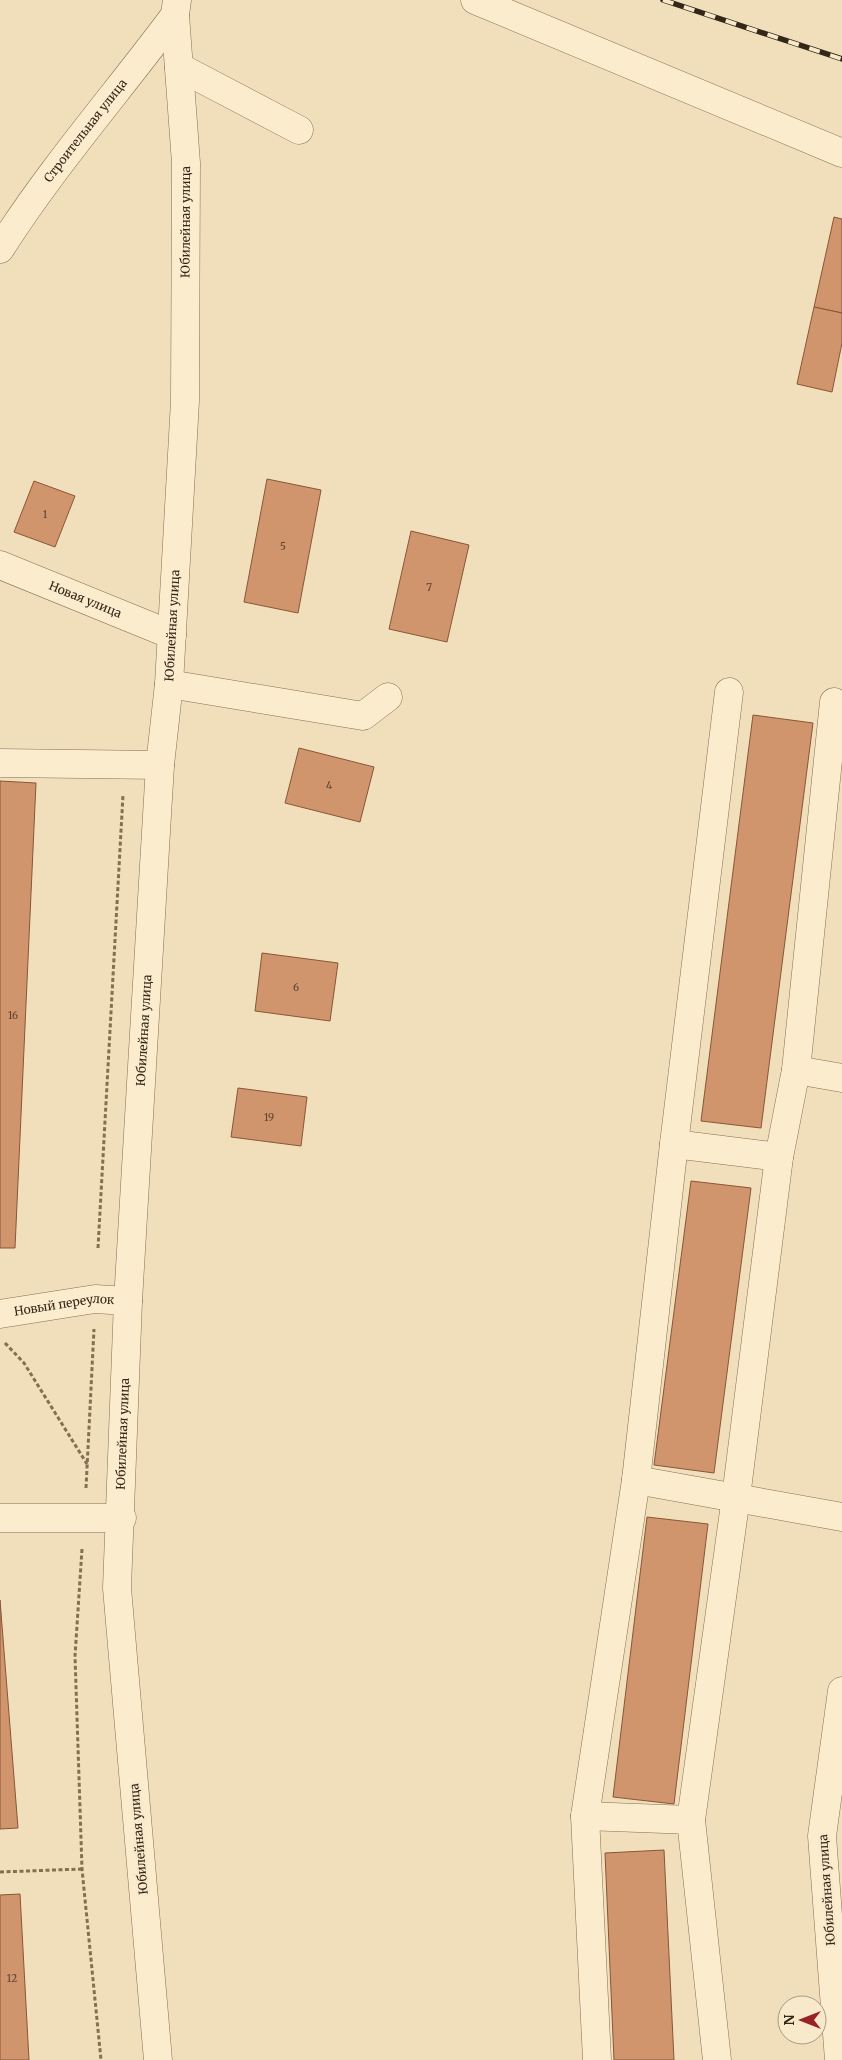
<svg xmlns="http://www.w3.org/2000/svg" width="842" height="2060" font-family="Merriweather,serif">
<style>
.building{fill:#d1956d;stroke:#885638}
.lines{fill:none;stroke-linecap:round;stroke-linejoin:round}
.minor-casing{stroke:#876e53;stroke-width:29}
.path{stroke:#876e53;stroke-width:3;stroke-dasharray:4 2.5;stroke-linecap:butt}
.minor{stroke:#fbeccd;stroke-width:28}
.rail-casing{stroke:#35261a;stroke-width:5.5}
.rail{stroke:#f7e9ca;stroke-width:4;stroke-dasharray:11;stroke-linecap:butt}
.labels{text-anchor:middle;stroke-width:5;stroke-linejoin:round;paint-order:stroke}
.number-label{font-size:10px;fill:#5c422f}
.street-label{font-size:12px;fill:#35261a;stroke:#f7e9ca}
</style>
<rect width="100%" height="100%" fill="#f0dfba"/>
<g class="building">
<path d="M834 217 842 219V313L814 307Z"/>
<path d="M814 307 842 313V343L832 392 797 384Z"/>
<path d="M267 479 321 490 298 613 244 602Z"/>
<path d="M34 481 75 496 55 547 14 532Z"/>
<path d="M411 531 469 545 447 642 389 629Z"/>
<path d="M753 715 813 723 761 1128 701 1121Z"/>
<path d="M299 748 374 767 360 822 285 803Z"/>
<path d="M0 781 36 783 15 1248H0Z"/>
<path d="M262 953 338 963 330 1021 255 1011Z"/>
<path d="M238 1088 307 1097 301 1146 231 1137Z"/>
<path d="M691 1181 751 1188 714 1473 654 1465Z"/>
<path d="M647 1517 708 1524 674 1804 613 1797Z"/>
<path d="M0 1600 18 1828 0 1829Z"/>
<path d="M664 1850 674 2060H614L605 1853Z"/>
<path d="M20 1894 29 2060H0V1895Z"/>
</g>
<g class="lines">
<g class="minor-casing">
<g id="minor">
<path d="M475 0 842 153"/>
<path d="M179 67 299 130"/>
<path id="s1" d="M0 249C52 167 117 93 175 15"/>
<path id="s2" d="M0 565 172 635"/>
<path d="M169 684 363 716 388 697"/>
<path d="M729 692 674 1144 779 1157"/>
<path d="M0 763 160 765"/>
<path d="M796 1070 842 1078"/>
<path id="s3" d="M0 1314 95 1299 128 1301"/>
<path d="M636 1480 842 1517"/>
<path d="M0 1518H122"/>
<path d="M585 1816 691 1820"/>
<path id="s4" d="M158 2060 117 1588 128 1301 160 765 169 684 185 401 186 163 175 15 177 0"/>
<path d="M597 2060 585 1816 636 1480 674 1144"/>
<path d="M717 2060 691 1820 736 1497 779 1157 796 1070 834 702"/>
<path d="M839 2060 822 1836 842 1691"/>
</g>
</g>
<g class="path">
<path d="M98 1248 123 795"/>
<path d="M5 1343 24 1363 87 1464"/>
<path d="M86 1488 94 1329"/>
<path d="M82 1549 75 1656 82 1869 101 2060"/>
<path d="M0 1872 82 1869"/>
</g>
<use href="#minor" class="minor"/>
<g class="rail-casing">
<path id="rail" d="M663 0 842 59"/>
</g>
<use href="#rail" class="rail"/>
</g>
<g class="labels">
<g class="number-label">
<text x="45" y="518">1</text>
<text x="283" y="550">5</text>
<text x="429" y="591">7</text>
<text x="329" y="789">4</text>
<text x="296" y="991">6</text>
<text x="13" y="1019">16</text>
<text x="269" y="1121">19</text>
<text x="12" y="1982">12</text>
</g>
<g class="street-label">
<text dy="4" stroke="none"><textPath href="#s1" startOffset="146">Строительная улица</textPath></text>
<text dy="4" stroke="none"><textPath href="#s4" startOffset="1842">Юбилейная улица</textPath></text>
<text dy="4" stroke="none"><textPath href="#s2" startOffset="92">Новая улица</textPath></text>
<text dy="4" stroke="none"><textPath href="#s4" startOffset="1438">Юбилейная улица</textPath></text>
<text dy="4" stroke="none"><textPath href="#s4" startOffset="1032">Юбилейная улица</textPath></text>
<text dy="4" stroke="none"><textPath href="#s3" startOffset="65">Новый переулок</textPath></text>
<text dy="4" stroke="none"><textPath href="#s4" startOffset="628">Юбилейная улица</textPath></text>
<text transform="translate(139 1839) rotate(-95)" y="4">Юбилейная улица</text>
<text transform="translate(827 1890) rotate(-94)" y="4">Юбилейная улица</text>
</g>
</g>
<g transform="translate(802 2020) rotate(270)"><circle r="24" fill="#f7e9ca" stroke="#a99b84"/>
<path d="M0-4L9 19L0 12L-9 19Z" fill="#992023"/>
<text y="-8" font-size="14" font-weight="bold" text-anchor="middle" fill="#35261a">N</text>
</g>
</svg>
